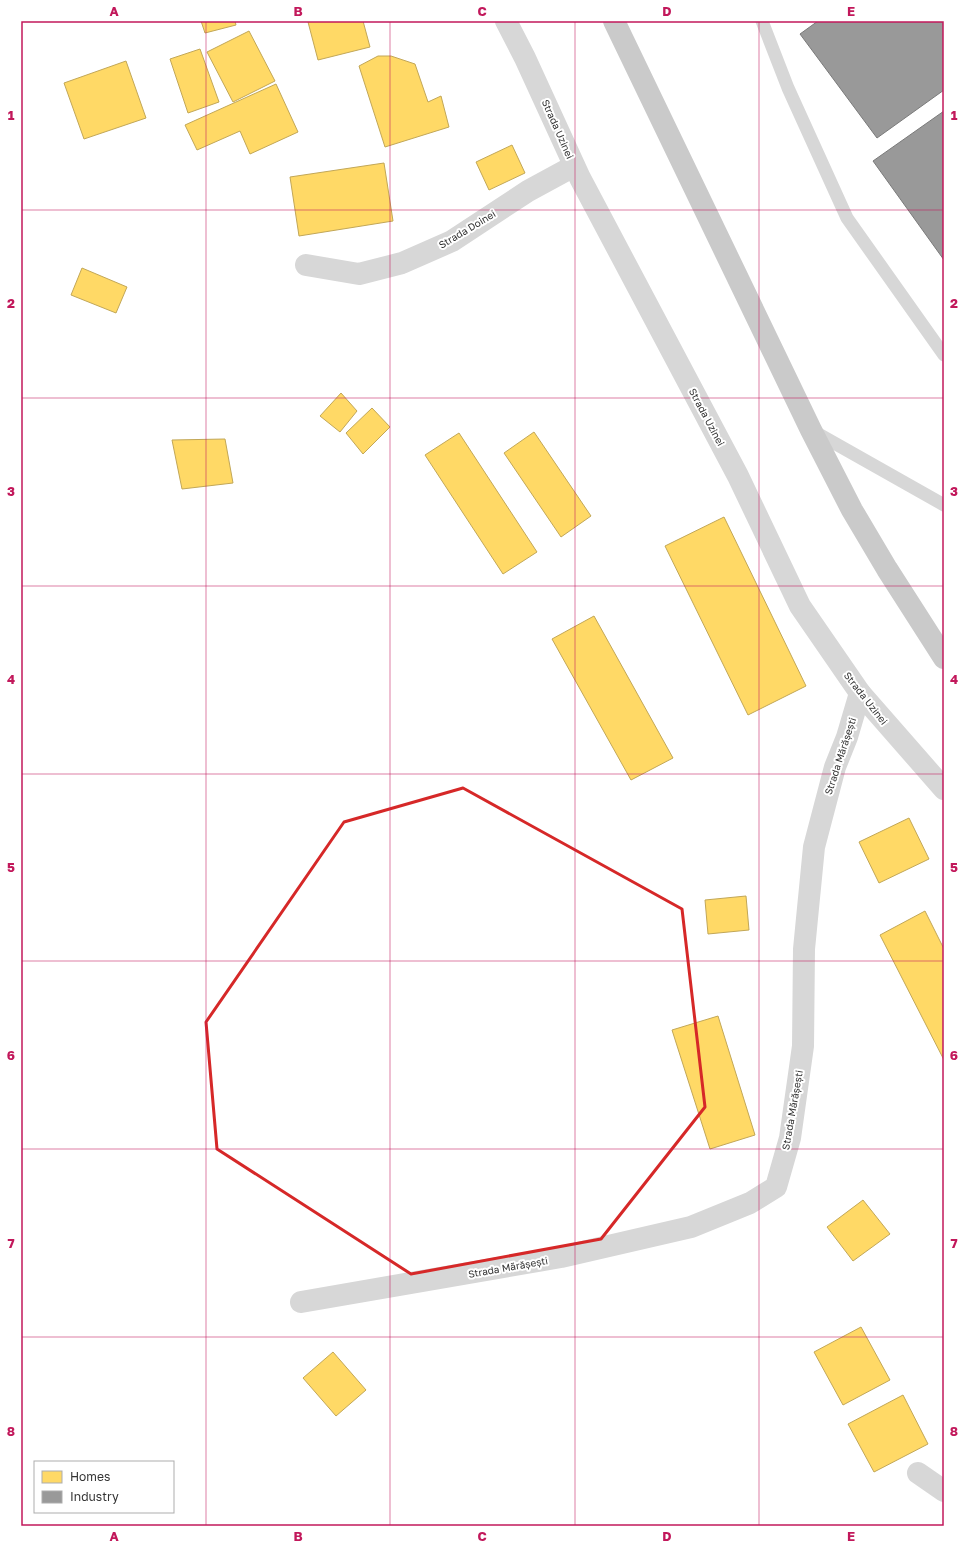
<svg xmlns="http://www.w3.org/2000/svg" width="965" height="1547" font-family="'Golos Text',sans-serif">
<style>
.homes{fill:#ffd966;stroke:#c2a757}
.industry{fill:#999;stroke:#7a7a7a}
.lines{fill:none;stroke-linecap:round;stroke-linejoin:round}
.service{stroke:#d7d7d7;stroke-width:13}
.minor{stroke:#d7d7d7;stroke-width:22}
.primary{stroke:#cacaca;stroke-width:22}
.marked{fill:none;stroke:#d62828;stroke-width:3;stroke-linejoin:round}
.grid{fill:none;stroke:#c2185b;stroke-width:1;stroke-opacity:0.55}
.labels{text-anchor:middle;stroke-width:4;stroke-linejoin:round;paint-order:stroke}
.street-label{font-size:10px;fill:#333;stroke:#fff}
.neatline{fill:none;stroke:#c2185b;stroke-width:1.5}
.grid-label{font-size:13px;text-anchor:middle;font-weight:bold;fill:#c2185b}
</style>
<rect width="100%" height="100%" fill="#fff"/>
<g class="homes">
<path d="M201 21H235L236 25 205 33Z"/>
<path d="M312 21H363L370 47 318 60 308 22Z"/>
<path d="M249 31 275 81 233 102 207 52Z"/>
<path d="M200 49 219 102 188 113 170 59Z"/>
<path d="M378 56H391L415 64 428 102 441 96 449 127 385 147 359 66Z"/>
<path d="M126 61 146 118 84 139 64 83Z"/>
<path d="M276 84 298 132 250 154 240 131 197 150 185 125Z"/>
<path d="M512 145 525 173 489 190 476 162Z"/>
<path d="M384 163 393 221 299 236 290 177Z"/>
<path d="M82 268 127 287 116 313 71 295Z"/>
<path d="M341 393 357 411 340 432 320 416Z"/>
<path d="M372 408 390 427 363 454 346 433Z"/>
<path d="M534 432 591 516 561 537 504 453Z"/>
<path d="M459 433 537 552 503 574 425 455Z"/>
<path d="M225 439 233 483 182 489 172 440Z"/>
<path d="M724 517 806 686 748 715 665 546Z"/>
<path d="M594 616 673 758 631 780 552 639Z"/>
<path d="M909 818 929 859 879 883 859 842Z"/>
<path d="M746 896 749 930 708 934 705 900Z"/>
<path d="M925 911 944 949V1060L880 935Z"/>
<path d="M718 1016 755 1135 710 1149 672 1030Z"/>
<path d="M863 1200 890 1234 853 1261 827 1227Z"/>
<path d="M861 1327 890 1380 843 1405 814 1352Z"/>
<path d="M333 1352 366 1390 336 1416 303 1378Z"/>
<path d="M903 1395 928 1444 874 1472 848 1424Z"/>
</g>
<g class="industry">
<path d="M818 21H944V90L877 138 800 34Z"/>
<path d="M944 111V260L873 161Z"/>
</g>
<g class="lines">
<g class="service">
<path d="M762 21 788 88 847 218 944 355"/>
<path d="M813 431 944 505"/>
</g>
<g class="minor">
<path d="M506 21 525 58 580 178 738 476 800 606 860 693 944 789"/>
<path d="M306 265 359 274 402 263 452 241 528 191 574 166"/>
<path d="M301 1302 561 1257 691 1227 750 1203 776 1187 790 1138 803 1046 804 949 814 847 835 767 847 737 860 693"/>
<path d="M918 1473 944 1491"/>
</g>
<path class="primary" d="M614 21 811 430 852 510 887 569 944 658"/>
</g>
<path class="marked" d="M463 788 682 909 705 1107 601 1239 411 1274 217 1149 206 1022 344 822Z"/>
<path class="grid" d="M206 21V1526M390 21V1526M575 21V1526M759 21V1526M21 210H944M21 398H944M21 586H944M21 774H944M21 961H944M21 1149H944M21 1337H944"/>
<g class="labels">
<g class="street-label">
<text transform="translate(558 129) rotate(66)" y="4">Strada Uzinei</text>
<text transform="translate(467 229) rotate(-31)" y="4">Strada Doinei</text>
<text transform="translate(707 417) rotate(62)" y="4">Strada Uzinei</text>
<text transform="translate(866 698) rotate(52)" y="4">Strada Uzinei</text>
<text transform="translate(840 756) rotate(-72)" y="4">Strada Mărășești</text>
<text transform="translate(792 1110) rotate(-80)" y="4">Strada Mărășești</text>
<text transform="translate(508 1267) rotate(-10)" y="4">Strada Mărășești</text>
</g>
</g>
<rect width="965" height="1547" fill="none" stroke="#ffffff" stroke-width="44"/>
<rect x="34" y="1461" width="140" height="52" fill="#ffffff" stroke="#adadad"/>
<rect x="42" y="1471" width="20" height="12" fill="#ffd966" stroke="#adadad"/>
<text x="70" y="1481" font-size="12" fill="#333333">Homes</text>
<rect x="42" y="1491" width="20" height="12" fill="#999999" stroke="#adadad"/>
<text x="70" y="1501" font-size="12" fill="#333333">Industry</text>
<rect x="22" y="22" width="921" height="1503" class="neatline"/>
<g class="grid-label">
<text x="114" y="16">A</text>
<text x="298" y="16">B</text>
<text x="482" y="16">C</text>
<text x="667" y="16">D</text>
<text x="851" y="16">E</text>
<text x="11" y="120">1</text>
<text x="954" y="120">1</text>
<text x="11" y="308">2</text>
<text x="954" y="308">2</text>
<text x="11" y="496">3</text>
<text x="954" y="496">3</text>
<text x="11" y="684">4</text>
<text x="954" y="684">4</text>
<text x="11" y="872">5</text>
<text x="954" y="872">5</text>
<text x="11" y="1060">6</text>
<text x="954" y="1060">6</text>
<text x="11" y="1248">7</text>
<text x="954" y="1248">7</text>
<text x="11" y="1436">8</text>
<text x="954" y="1436">8</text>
<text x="114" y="1541">A</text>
<text x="298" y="1541">B</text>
<text x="482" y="1541">C</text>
<text x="667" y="1541">D</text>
<text x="851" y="1541">E</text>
</g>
</svg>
